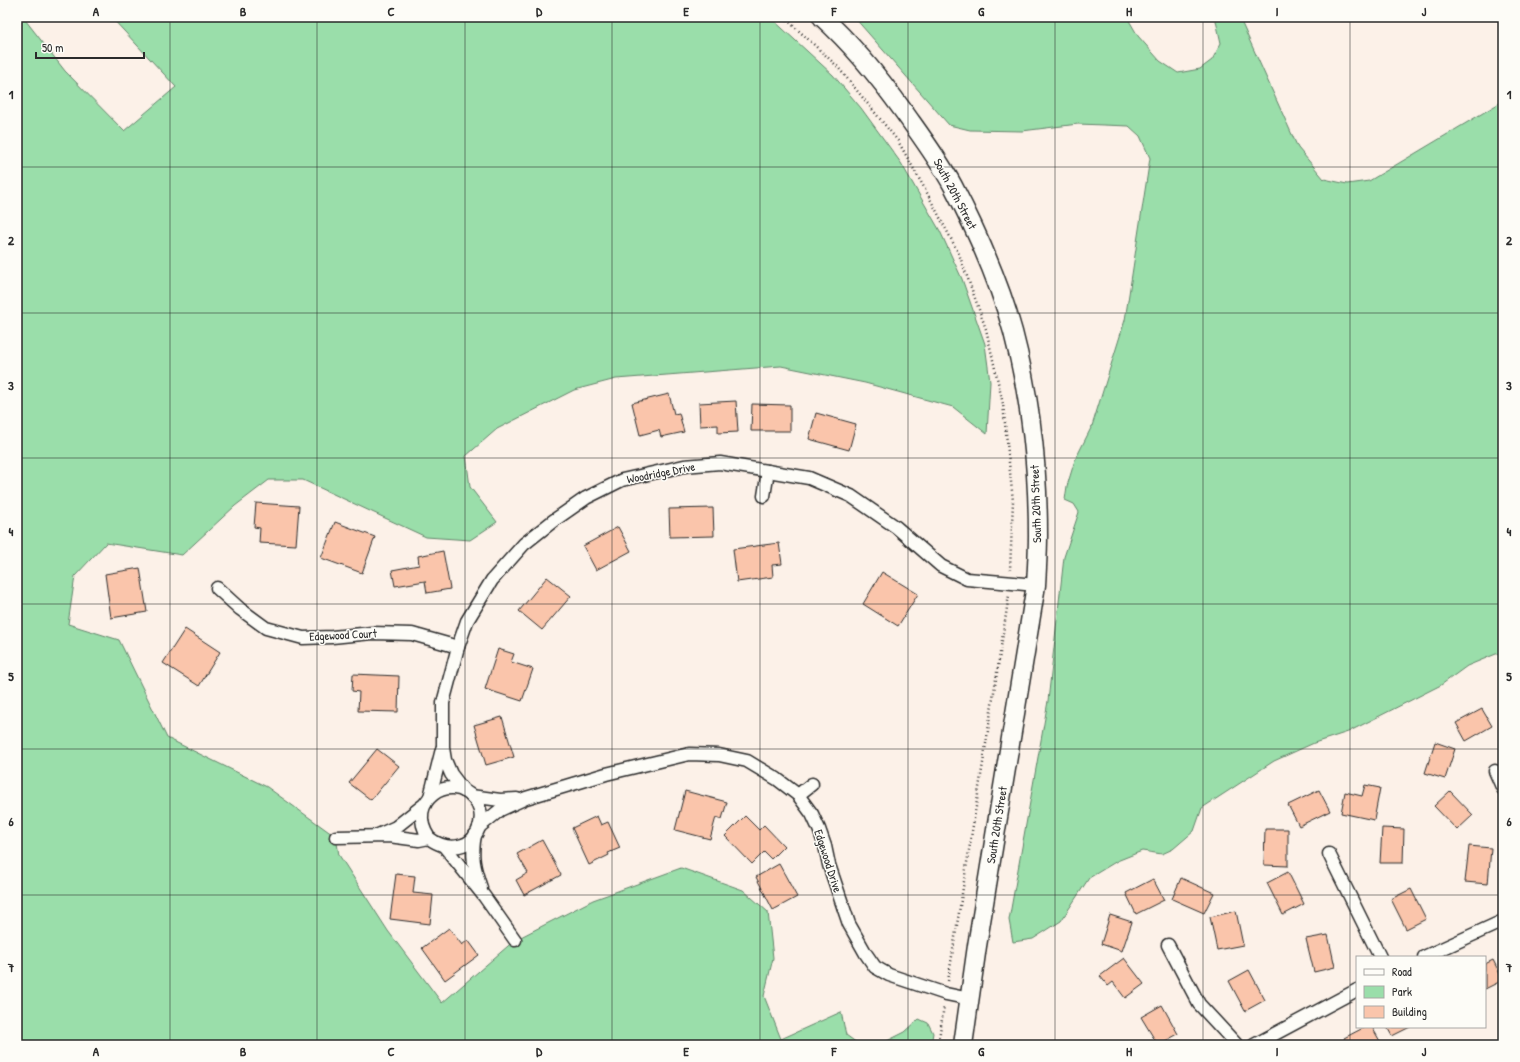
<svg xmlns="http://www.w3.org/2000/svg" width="1520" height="1062" font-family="'Patrick Hand',sans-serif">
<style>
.green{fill:#9adeaa;stroke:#62846a}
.building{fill:#fac5ab;stroke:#2b2b2b}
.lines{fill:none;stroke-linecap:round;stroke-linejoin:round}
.street-casing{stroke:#2b2b2b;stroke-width:15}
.secondary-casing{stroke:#2b2b2b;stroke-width:21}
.path{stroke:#2b2b2b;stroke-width:2.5;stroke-dasharray:1 3;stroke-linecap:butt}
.street{stroke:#fdfcf7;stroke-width:12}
.secondary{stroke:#fdfcf7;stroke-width:18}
.grid{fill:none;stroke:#2b2b2b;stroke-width:1;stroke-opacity:0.55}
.labels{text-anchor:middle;stroke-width:3;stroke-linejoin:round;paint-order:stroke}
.street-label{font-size:12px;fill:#2b2b2b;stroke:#fdfcf7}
.neatline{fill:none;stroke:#2b2b2b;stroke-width:1.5}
.grid-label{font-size:13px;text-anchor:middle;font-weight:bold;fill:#2b2b2b}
</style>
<rect width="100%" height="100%" fill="#fcf1e8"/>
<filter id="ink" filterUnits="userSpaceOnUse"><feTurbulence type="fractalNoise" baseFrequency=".025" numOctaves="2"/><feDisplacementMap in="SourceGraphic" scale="8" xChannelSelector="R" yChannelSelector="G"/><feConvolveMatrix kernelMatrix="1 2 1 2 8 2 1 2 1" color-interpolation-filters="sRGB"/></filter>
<g filter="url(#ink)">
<g class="green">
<path d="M17 17H22L26 21 65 71 124 131 176 87 111 17H770L833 75 861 108 901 163 940 231 962 279 985 344 990 382 987 434 953 407 865 383 781 366 616 379 574 390 497 429 466 456 470 487 497 522 470 540 426 537 303 480H269L235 506 182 555 106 543 75 576 68 624 119 640 167 738 267 787 336 837 339 855 388 931 442 1003 515 940 593 900 681 868 743 890 768 912 773 958 764 996 781 1039 841 1012 846 1035 857 1043 872 1045H17Z"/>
<path d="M854 17H1127L1138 36 1160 61 1178 73 1200 69 1212 60 1221 43 1216 21 1217 17H1239L1298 148 1324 179 1347 184 1369 181 1503 101V653L1496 654 1467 666 1441 685 1348 732 1314 743 1274 761 1202 808 1194 831 1173 849 1162 854 1142 851 1117 861 1089 878 1061 921 1033 939 1013 942 1009 920 1048 701 1064 557 1079 512 1074 504 1065 500 1067 486 1075 460 1092 426 1125 320 1150 158 1140 136 1129 126 1078 124 1022 131 970 130 949 125Z"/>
<path d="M919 1019 928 1023 933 1033 931 1045H879L905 1032Z"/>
</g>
<g class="building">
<path d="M669 394 674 414 679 413 684 432 661 437 659 430 640 435 632 403Z"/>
<path d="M736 401 738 432 718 433V425L700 426 699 403Z"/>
<path d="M752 404 790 405V431H751Z"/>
<path d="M816 413 856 424 849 450 809 439Z"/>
<path d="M256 503 299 506 296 545 259 543 260 528 254 527Z"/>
<path d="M713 508 714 536 670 537 669 509Z"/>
<path d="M335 522 375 537 362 573 321 558Z"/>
<path d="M618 527 631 551 596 570 583 546Z"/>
<path d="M779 543 782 564 772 565 773 577 737 582 733 549Z"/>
<path d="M443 551 450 589 427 593 425 581 395 586 392 570 419 565 418 556Z"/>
<path d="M140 568 147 612 111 618 105 574Z"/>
<path d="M882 572 918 594 898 626 863 604Z"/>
<path d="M547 577 571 596 542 630 519 611Z"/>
<path d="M185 629 220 652 199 686 163 663Z"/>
<path d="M498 649 514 654 511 662 533 669 522 701 485 689Z"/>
<path d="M353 674 399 676 398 712 358 711 359 692 352 691Z"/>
<path d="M1482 709 1492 726 1466 741 1456 723Z"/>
<path d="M502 717 514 757 486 765 474 725Z"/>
<path d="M1503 722V732L1500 731Z"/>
<path d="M1435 742 1455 749 1445 779 1425 773Z"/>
<path d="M377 749 399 766 371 800 349 783Z"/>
<path d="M1365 785 1380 788 1374 820 1341 813 1345 792 1362 796Z"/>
<path d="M1319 790 1330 811 1299 826 1288 805Z"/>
<path d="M685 791 727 802 722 819 716 817 710 839 675 830Z"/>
<path d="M1450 791 1473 815 1457 830 1434 806Z"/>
<path d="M597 816 601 825 608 822 620 848 608 853 609 855 589 865 572 828Z"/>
<path d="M745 816 759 830 764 825 784 846 771 859 764 852 752 864 725 836Z"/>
<path d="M1382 828 1404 829 1403 863H1380Z"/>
<path d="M1265 829H1288V866L1264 865Z"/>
<path d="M542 840 561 875 524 895 516 880 528 873 517 854Z"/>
<path d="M1469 846 1491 848 1488 884 1465 882Z"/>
<path d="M779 864 797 897 773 910 756 877Z"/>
<path d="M1288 872 1304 904 1283 915 1267 883Z"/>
<path d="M396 874 415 876 413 893 433 895 430 924 390 919Z"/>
<path d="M1181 878 1214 893 1204 913 1172 899Z"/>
<path d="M1153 879 1164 900 1136 914 1126 893Z"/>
<path d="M1411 889 1426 919 1406 929 1391 899Z"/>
<path d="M1236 911 1243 945 1217 950 1210 917Z"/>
<path d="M1110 915 1132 922 1122 951 1101 944Z"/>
<path d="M449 928 462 945 468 940 479 955 445 980 422 948Z"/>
<path d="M1328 935 1335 967 1314 972 1306 939Z"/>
<path d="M1124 958 1144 984 1125 998 1113 982 1108 986 1100 976Z"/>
<path d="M1493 960 1503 980 1485 989V964Z"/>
<path d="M1249 970 1265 1000 1245 1011 1229 981Z"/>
<path d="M1162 1005 1178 1034 1158 1045 1141 1017Z"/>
<path d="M1365 1027H1372L1381 1043 1378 1045H1347L1344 1038Z"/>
<path d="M1387 1027H1410L1392 1036Z"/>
</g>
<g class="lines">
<g class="street-casing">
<g id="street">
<path d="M764 496 768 471"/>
<path d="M217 588 240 609 266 628 303 638 332 637 372 633 412 634 458 647"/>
<path d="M1495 771 1503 789"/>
<path d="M464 791 451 774 445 760 443 748V703L458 647 467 621 492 580 524 544 553 521 586 498 622 480 684 466 720 463 809 478 851 496 896 527 941 566 967 579 1036 585"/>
<path d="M798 795 812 784"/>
<path d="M471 796 500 800 517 799"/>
<path d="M430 797 442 749"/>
<path d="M479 827 500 810 526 798 606 774 689 754 719 755 747 761 777 779 798 795 812 814 819 829 825 846 829 865 849 924 866 954 875 967 889 975 946 994 970 999"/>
<path d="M378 835 396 827 425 804"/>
<path d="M475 835C471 856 474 868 481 888"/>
<path d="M336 837 389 836 419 840 429 838C447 852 474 850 480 824 482 815 480 806 474 799 451 771 404 801 429 838"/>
<path d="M444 846 484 896 515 940"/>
<path d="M1329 854 1380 957"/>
<path d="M1168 945 1199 1004 1237 1045"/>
<path d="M1424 957 1503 921"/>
<path d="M1254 1045 1357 990"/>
</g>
</g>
<g class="secondary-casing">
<path id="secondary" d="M822 17C854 46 879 77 904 112 921 136 939 160 953 186 977 232 999 281 1013 332 1030 396 1038 468 1038 535 1038 551 1037 568 1036 585L977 946 963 1045"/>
</g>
<g class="path">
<path d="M784 17 837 66 898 141 926 191 959 254 986 329 1003 404 1013 501 1010 570"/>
<path d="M948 981 983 763 1009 595"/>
<path d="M938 1045 944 1006"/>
</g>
<use href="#street" class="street"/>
<use href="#secondary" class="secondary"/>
</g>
</g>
<path class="grid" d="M170 17V1045M317 17V1045M465 17V1045M612 17V1045M760 17V1045M908 17V1045M1055 17V1045M1203 17V1045M1350 17V1045M17 167H1503M17 313H1503M17 458H1503M17 604H1503M17 749H1503M17 895H1503"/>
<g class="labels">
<g class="street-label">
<text transform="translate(955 194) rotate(62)" y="4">South 20th Street</text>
<text transform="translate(661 473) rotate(-11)" y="4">Woodridge Drive</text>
<text transform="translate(1036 504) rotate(-92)" y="4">South 20th Street</text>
<text transform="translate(343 635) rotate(-3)" y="4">Edgewood Court</text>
<text transform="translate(997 825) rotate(-81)" y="4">South 20th Street</text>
<text transform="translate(828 861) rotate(72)" y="4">Edgewood Drive</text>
</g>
</g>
<rect width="1520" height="1062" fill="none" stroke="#fdfcf7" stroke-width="44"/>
<rect x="1356" y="956" width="130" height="72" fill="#fdfcf7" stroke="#a9a8a5"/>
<rect x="1364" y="969" width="20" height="6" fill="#fdfcf7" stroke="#a9a8a5"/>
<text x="1392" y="976" font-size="12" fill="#2b2b2b">Road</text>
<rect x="1364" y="986" width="20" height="12" fill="#9adeaa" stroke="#a9a8a5"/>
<text x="1392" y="996" font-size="12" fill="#2b2b2b">Park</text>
<rect x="1364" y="1006" width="20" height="12" fill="#fac5ab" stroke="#a9a8a5"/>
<text x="1392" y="1016" font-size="12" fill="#2b2b2b">Building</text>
<path d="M36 52v6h108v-6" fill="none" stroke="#2b2b2b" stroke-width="2"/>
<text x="42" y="52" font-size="12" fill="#2b2b2b" stroke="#fdfcf7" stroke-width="3" paint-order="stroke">50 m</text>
<rect x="22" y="22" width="1476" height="1018" class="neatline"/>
<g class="grid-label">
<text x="96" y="16">A</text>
<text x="243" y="16">B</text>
<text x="391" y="16">C</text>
<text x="539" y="16">D</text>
<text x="686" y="16">E</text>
<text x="834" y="16">F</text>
<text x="981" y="16">G</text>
<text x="1129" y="16">H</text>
<text x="1277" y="16">I</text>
<text x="1424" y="16">J</text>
<text x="11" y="99">1</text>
<text x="1509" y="99">1</text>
<text x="11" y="245">2</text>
<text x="1509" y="245">2</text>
<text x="11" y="390">3</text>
<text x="1509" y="390">3</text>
<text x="11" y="536">4</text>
<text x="1509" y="536">4</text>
<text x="11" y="681">5</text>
<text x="1509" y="681">5</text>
<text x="11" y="826">6</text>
<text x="1509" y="826">6</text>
<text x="11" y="972">7</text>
<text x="1509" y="972">7</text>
<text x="96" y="1056">A</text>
<text x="243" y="1056">B</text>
<text x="391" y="1056">C</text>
<text x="539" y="1056">D</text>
<text x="686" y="1056">E</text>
<text x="834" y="1056">F</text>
<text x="981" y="1056">G</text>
<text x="1129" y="1056">H</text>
<text x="1277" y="1056">I</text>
<text x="1424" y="1056">J</text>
</g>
</svg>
